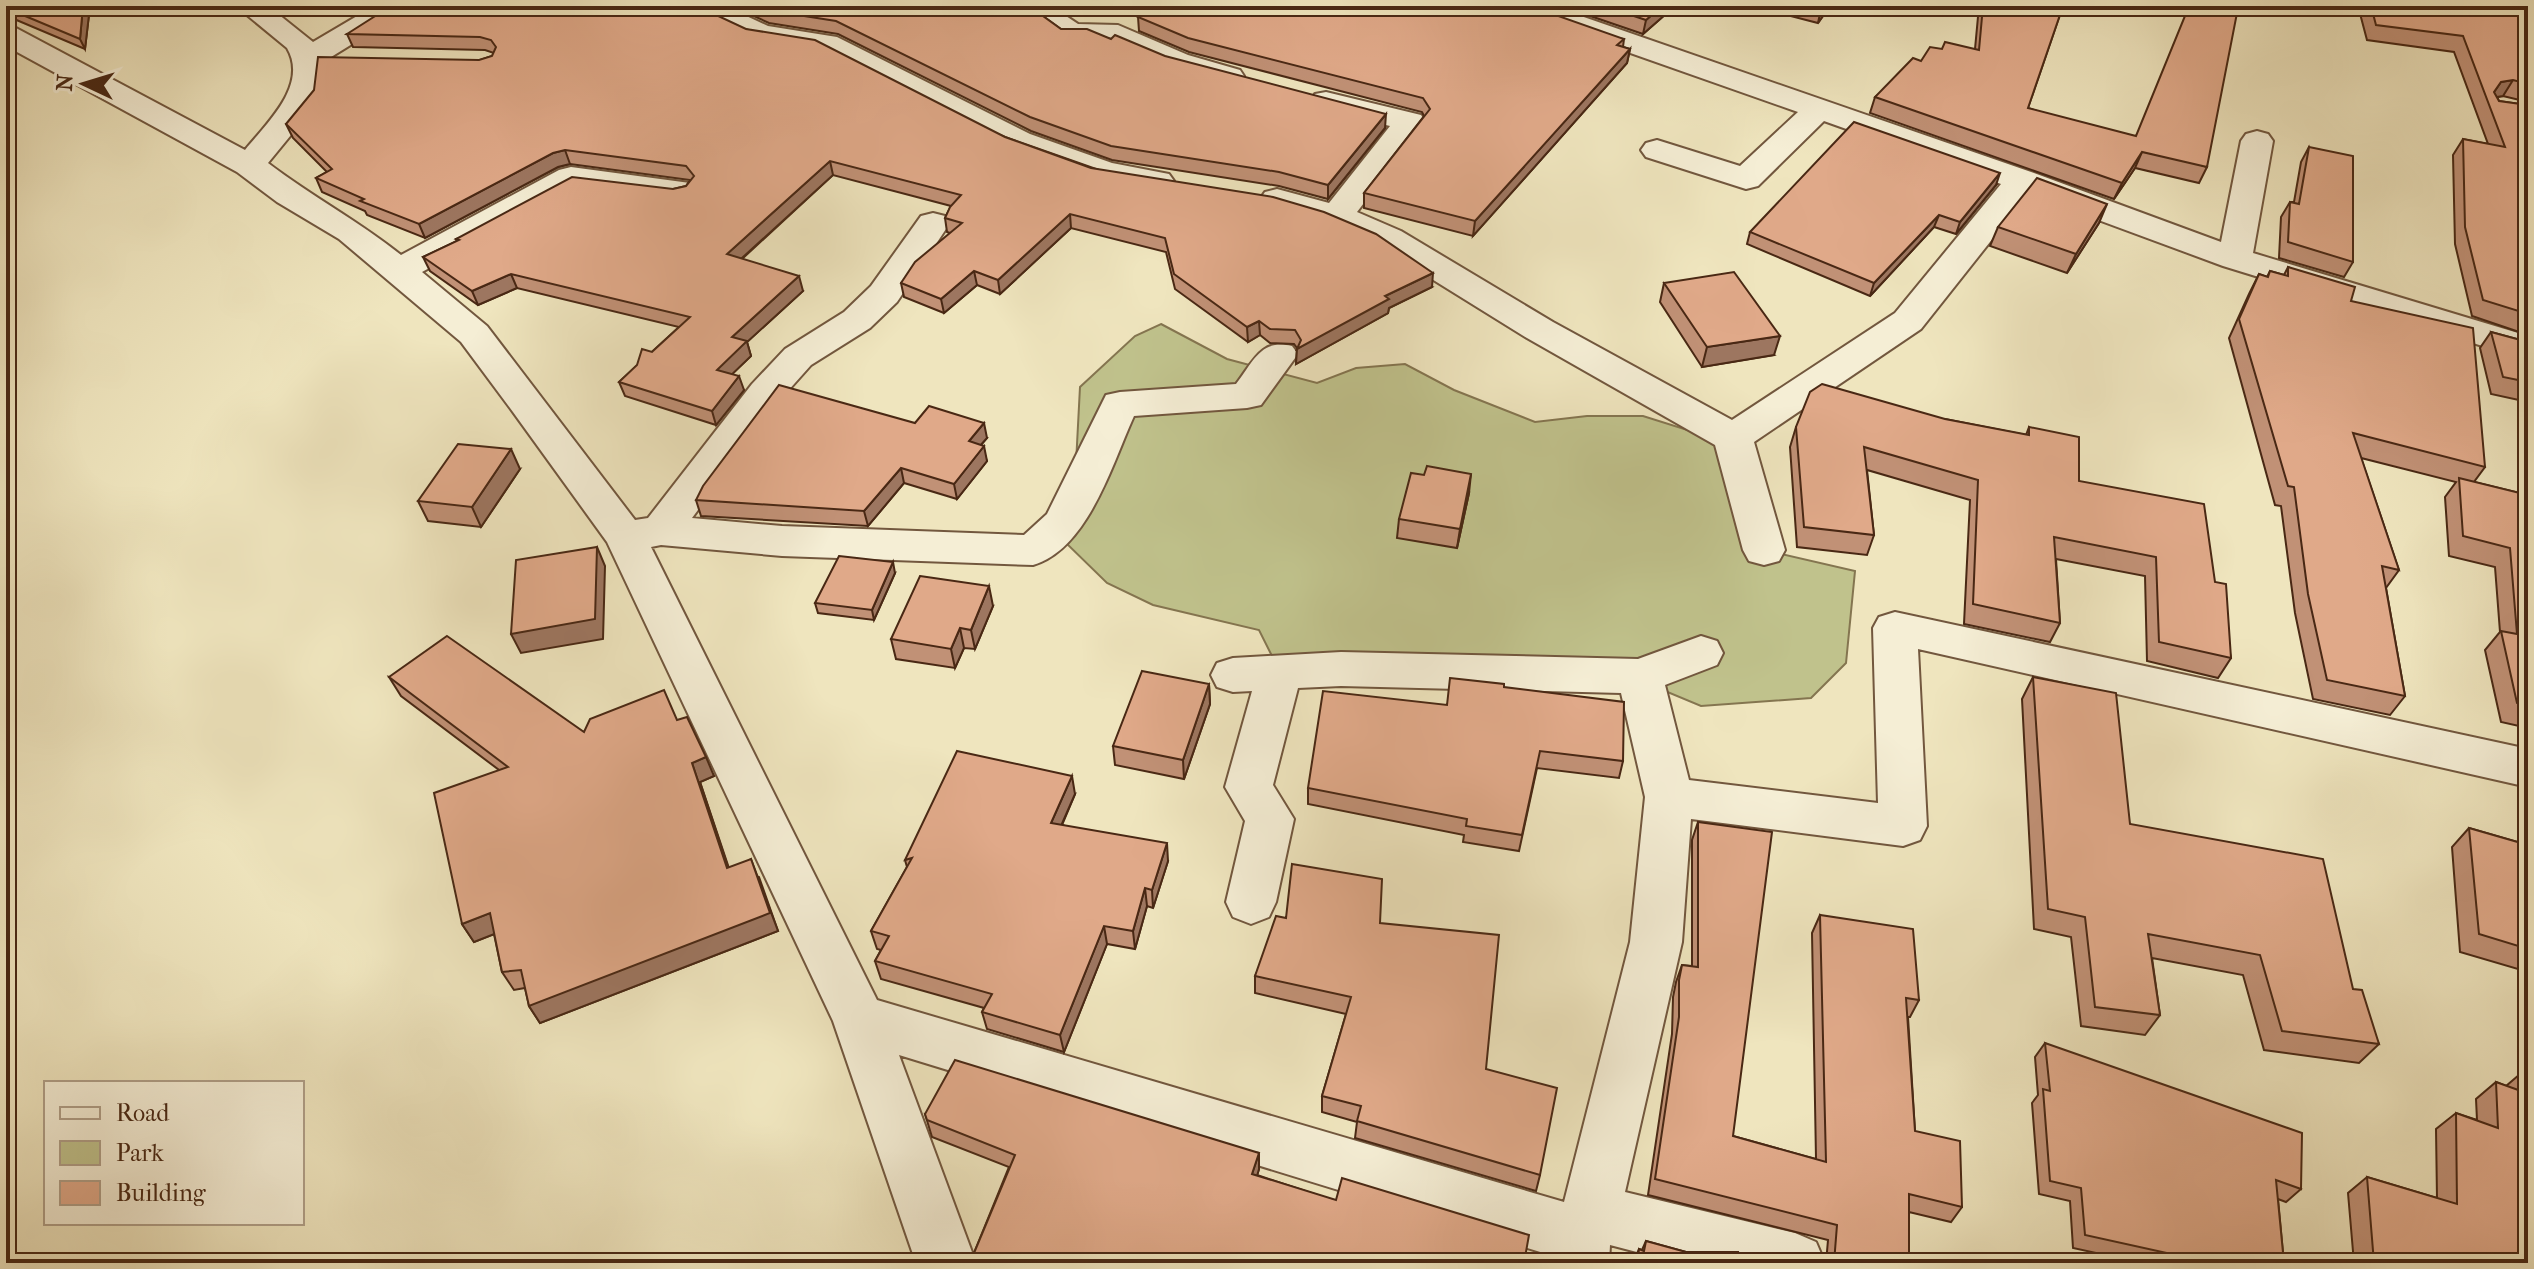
<svg xmlns="http://www.w3.org/2000/svg" width="2534" height="1269" font-family="'IM FELL French Canon',serif">
<style>
.green{fill:#c0c28c;stroke:#847550;stroke-width:2}
.lines{fill:none;stroke-linecap:round;stroke-linejoin:round}
.minor-casing{stroke:#72573e;stroke-width:4}
.minor{fill:#f5eed5;fill-rule:evenodd}
.wall{fill:#c19176;stroke:#492814;stroke-width:2}
.shaded-wall{fill:#9d7660;stroke:#492814;stroke-width:2}
.building{fill:#e0a989;stroke:#492814;stroke-width:2}
</style>
<rect width="100%" height="100%" fill="#efe5be"/>
<filter id="stains"><feTurbulence type="fractalNoise" baseFrequency=".0025" numOctaves="4"/><feColorMatrix values="0 0 0 0 .2 0 0 0 0 .09 0 0 0 0 .02 0 0 0 .5 -.17"/></filter>
<radialGradient id="worn" r=".72"><stop offset=".6" stop-color="#630" stop-opacity="0"/><stop offset="1" stop-color="#630" stop-opacity=".3"/></radialGradient>
<path class="green" d="M1161 324 1227 359 1317 383 1356 368 1405 364 1454 390 1535 422 1587 416H1643L1713 438 1764 550 1855 571 1846 663 1811 698 1701 706 1598 663 1280 672 1259 630 1153 605 1107 583 1066 543 1074 502 1080 387 1135 336Z"/>
<g class="lines">
<g class="minor-casing">
<g id="minor">
<path d="M236 6H268L313 42 374 6H408L404 12 323 62 318 102 268 163C311 196 359 221 401 255L559 170 571 167 690 183 695 190 690 197 678 200 576 188 422 272 487 326 635 520 648 518 752 384 785 349 844 312 871 286 921 216 933 213 945 216 950 223 897 302 870 328 811 365 778 402 692 518 782 526 1024 535 1047 514 1106 395 1120 392 1236 384C1253 362 1261 338 1292 346L1298 354 1261 405 1247 408 1134 416C1112 464 1088 549 1033 565L782 556 661 545 651 547 877 1000 1564 1202 1630 942 1645 797 1621 693 1341 686 1298 688 1273 785 1294 819 1276 902 1269 917 1251 924 1233 917 1226 902 1245 821 1225 787 1252 691 1233 692 1217 687 1211 675 1217 663 1233 658 1341 652 1638 659 1701 636 1717 641 1723 653 1717 665 1665 685 1689 780 1878 803 1873 628 1879 617 1895 612 2528 749V787L1918 649 1927 826 1920 840 1903 846 1691 819 1682 942 1625 1192 1795 1233 1816 1242 1825 1263H1679L1610 1245 1609 1263H1549L1550 1255 899 1055 976 1263H916L833 1021 607 542 513 412 461 342 339 239 277 202 237 172 6 46V25L16 28 245 150C266 124 309 85 287 48Z"/>
<path d="M688 6H725L768 26 837 37 1030 134 1112 163 1169 174 1174 181 1169 188 1157 191 1093 179 1008 148 819 51 751 40 692 12Z"/>
<path d="M1018 6H1051L1078 24 1118 25 1188 55 1240 70 1244 76 1240 82 1229 85 1166 67 1104 40 1062 39Z"/>
<path d="M1510 6H1552L2034 173 2221 242 2241 141 2246 134 2257 131 2268 134 2273 141 2253 253 2528 336V360L2223 266 2028 194 1921 329 1754 442 1785 550 1779 561 1764 565 1749 561 1743 550 1715 445 1527 338 1377 245 1325 223 1265 206 1260 199 1265 192 1277 189 1329 203 1390 126 1315 108 1310 101 1315 94 1326 92 1421 115 1426 122 1357 212 1401 231 1553 322 1732 420 1895 313 2001 184 1824 121 1758 186 1746 189 1646 157 1641 150 1646 143 1657 140 1740 166 1798 112 1514 12Z"/>
</g>
</g>
<use href="#minor" class="minor"/>
</g>
<g class="wall">
<path d="M6 6H90L85 49 7 16Z"/>
<path d="M732 6H1029L1061 29 1111 39 1385 128 1328 199 1279 186 1112 160 1031 131 838 34 769 23Z"/>
<path d="M1152 6H1331L1328 9 1336 12 1624 39 1623 47 1630 49 1627 63 1473 236 1364 208V193L1424 116 1422 112 1189 52 1139 31 1138 17Z"/>
<path d="M1561 6H1675L1643 34Z"/>
<path d="M1752 6H1830L1818 23Z"/>
<path d="M1979 6H2063L2028 108 2207 167 2199 183 2135 168 2114 199 1870 113 1875 97 1921 61 1942 49H1975Z"/>
<path d="M2358 6H2528V102L2503 96 2497 97 2499 101 2528 105V335L2472 316 2455 244 2453 155 2463 139 2488 144 2454 52 2367 40Z"/>
<path d="M746 29 1005 137 1432 287 1389 308 1388 313 1296 364 1297 348 1294 344 1270 343 1260 335 1248 342 1175 289 1166 252 1071 228 1000 294 977 285 944 313 904 297 901 283 950 233 947 232 945 218 951 206 833 175 742 259 803 291 747 342 751 356 732 374 744 390 716 425 625 396 619 382 679 327 517 288 478 305 430 271 423 257 457 241 456 239 686 186 690 180 570 164 558 167 425 238 367 215 365 211 322 192 316 178 327 172 293 138 286 124 492 56 494 53 485 50 353 47 347 34Z"/>
<path d="M2309 147 2353 262 2344 277 2279 258 2281 217 2290 202H2294L2301 162Z"/>
<path d="M1996 185 1956 234 1934 227 1870 296 1747 244 1750 232Z"/>
<path d="M2099 223 2067 273 1990 246 1998 227Z"/>
<path d="M2288 267 2351 301 2485 467 2474 482 2528 495V728L2501 722 2485 650 2500 632 2495 567 2449 556 2445 497 2456 482 2361 458 2399 570 2386 588 2405 696 2390 715 2313 699 2295 613 2281 506 2275 505 2229 338 2249 294 2259 274 2267 277 2270 271 2284 275Z"/>
<path d="M1664 283 1774 355 1702 367 1660 302Z"/>
<path d="M2491 332 2528 342V402L2491 394 2480 348Z"/>
<path d="M1945 419 2026 435 2029 427 2079 481 2215 582 2231 658 2218 678 2147 661 2145 576 2056 559 2060 623 2050 642 1964 624 1970 500 1867 470 1874 535 1867 555 1797 547 1790 447 1796 427Z"/>
<path d="M915 423 987 438 981 445 987 461 957 499 904 483 868 526 701 516 696 500Z"/>
<path d="M520 469 481 527 428 521 418 501Z"/>
<path d="M1469 493 1457 548 1397 538 1399 519Z"/>
<path d="M895 573 874 620 818 613 815 603Z"/>
<path d="M993 606 975 649 964 648 955 668 896 659 891 639Z"/>
<path d="M389 677 584 732 677 720 714 776 700 782 728 867 759 877 778 931 540 1023 529 1006 525 988 514 990 502 972 494 934 474 942 462 924 499 770 401 696Z"/>
<path d="M2033 677 2130 824 2353 989 2379 1044 2359 1063 2264 1050 2243 975 2152 958 2160 1015 2145 1035 2081 1026 2071 937 2034 929 2022 699Z"/>
<path d="M1209 684 1210 704 1184 779 1115 765 1113 746Z"/>
<path d="M1504 687 1623 761 1619 778 1537 768 1519 851 1463 842 1464 835 1308 804V788L1446 705Z"/>
<path d="M1075 794 1062 825 1168 861 1153 908 1147 906 1135 949 1107 944 1064 1052 987 1029 982 1012 984 1008 881 979 875 961 881 950 877 949 871 931 907 867 905 860Z"/>
<path d="M1698 822 1733 1136 1816 1159 1812 933 1820 915 1919 1000 1910 1017H1908L1915 1131 1962 1207 1951 1222 1909 1212V1263H1826L1828 1240 1648 1195 1672 1034 1673 997 1676 982 1682 965 1692 966V840Z"/>
<path d="M2469 828 2528 845V972L2460 952 2452 847Z"/>
<path d="M1286 918 1380 923 1486 1069 1540 1175 1536 1191 1355 1138 1357 1122 1322 1112V1096L1346 1014 1255 993V976Z"/>
<path d="M2045 1043 2301 1189 2286 1202 2278 1199 2284 1263H2142L2073 1248 2070 1201 2039 1194 2032 1103 2038 1095 2035 1057Z"/>
<path d="M2520 1074 2528 1263H2354L2348 1193 2367 1177 2437 1198 2436 1129 2456 1113 2477 1120 2476 1099 2496 1082 2506 1086Z"/>
<path d="M925 1114 1259 1153V1169L1257 1175 1524 1263H977L974 1253 1009 1167 932 1137Z"/>
<path d="M1646 1241 1686 1252 1737 1263H1633L1639 1249 1642 1250Z"/>
</g>
<g class="shaded-wall">
<path d="M83 6H90L85 49 80 39Z"/>
<path d="M1662 6H1675L1643 34 1646 20Z"/>
<path d="M1824 6H1830L1818 23 1821 9Z"/>
<path d="M1630 49 1627 63 1473 236 1475 221Z"/>
<path d="M2513 80 2503 96 2491 98 2488 101 2501 82Z"/>
<path d="M1386 114 1385 128 1328 199V185Z"/>
<path d="M565 150 570 164 558 167 425 238 419 224 553 153Z"/>
<path d="M2142 152 2135 168 2114 199 2122 183Z"/>
<path d="M830 161 833 175 731 268 727 254Z"/>
<path d="M2000 173 1996 185 1956 234 1960 222Z"/>
<path d="M2107 204 2099 223 2067 273 2076 254Z"/>
<path d="M1070 214 1071 228 1000 294 998 280Z"/>
<path d="M1939 215 1934 227 1870 296 1874 283Z"/>
<path d="M974 271 977 285 944 313 941 299Z"/>
<path d="M1433 273 1432 287 1389 308 1388 313 1296 364 1297 349 1385 296Z"/>
<path d="M511 274 517 288 478 305 472 291Z"/>
<path d="M799 276 803 291 747 342 751 356 722 384 717 370 732 337Z"/>
<path d="M1259 321 1260 335 1248 342 1247 327Z"/>
<path d="M1780 336 1774 355 1702 367 1707 347Z"/>
<path d="M739 376 744 390 716 425 712 411Z"/>
<path d="M984 423 987 438 971 456 969 441Z"/>
<path d="M984 446 987 461 957 499 954 484Z"/>
<path d="M511 449 520 469 481 527 472 507Z"/>
<path d="M901 468 904 483 868 526 864 511Z"/>
<path d="M1471 474 1469 493 1457 548 1460 529Z"/>
<path d="M597 547 605 566 603 639 521 653 511 634Z"/>
<path d="M893 562 895 573 874 620 872 610Z"/>
<path d="M989 586 993 606 975 649 971 630Z"/>
<path d="M960 628 964 648 955 668 951 649Z"/>
<path d="M1209 684 1210 704 1184 779 1183 760Z"/>
<path d="M706 757 714 776 700 782 735 886 727 868 692 763Z"/>
<path d="M1072 776 1075 794 1054 842 1051 823Z"/>
<path d="M1167 843 1168 861 1153 908 1152 890Z"/>
<path d="M751 859 778 931 540 1023 529 1006Z"/>
<path d="M1145 888 1147 906 1135 949 1133 931Z"/>
<path d="M490 913 502 931 474 942 462 924Z"/>
<path d="M1104 926 1107 944 1064 1052 1060 1035Z"/>
<path d="M1259 1153V1169L1253 1190 1252 1174Z"/>
</g>
<g class="building">
<path d="M6 6H83L80 39 6 8Z"/>
<path d="M391 6H697L746 29 815 40 1005 137 1091 168 1273 197 1324 212 1376 234 1433 273 1385 296 1389 299 1297 349 1301 340 1295 330 1270 329 1259 321 1247 327 1174 274 1165 238 1070 214 998 280 974 271 941 299 901 283 915 262 962 223 945 218 950 207 961 195 830 161 727 254 799 276 732 337 747 341 717 370 739 376 712 411 619 382 637 365 642 349 652 352 690 317 511 274 472 291 423 257 459 240 456 239 572 177 673 189 686 186 694 176 686 166 565 150 553 153 419 224 360 201 364 199 316 178 332 169 286 124 314 90 318 57 479 60 492 56 496 47 491 40 480 37 347 34Z"/>
<path d="M757 6H1029L1061 29H1087L1111 39 1115 35 1165 56 1386 114 1328 185 1279 172 1111 146 1030 117 836 21 766 10Z"/>
<path d="M1152 6H1325L1328 10 1336 12 1359 6H1530L1624 39 1617 45 1630 49 1475 221 1364 193 1430 109 1423 98 1188 38 1138 17Z"/>
<path d="M1604 6H1662L1646 20Z"/>
<path d="M1809 6H1824L1821 9Z"/>
<path d="M1983 6H2063L2028 108 2136 136 2189 6H2236L2237 13 2207 167 2142 152 2122 183 1875 97 1913 58 1921 61 1930 47 1942 49 1945 42 1979 50Z"/>
<path d="M2371 6H2528V84L2513 80 2501 82 2494 92 2499 101 2528 105V314L2483 300 2465 227 2463 139 2505 147 2463 36 2376 25Z"/>
<path d="M1854 122 2000 173 1960 222 1939 215 1874 283 1750 232Z"/>
<path d="M2309 147 2353 156V262L2288 242 2290 202 2299 204Z"/>
<path d="M2037 178 2107 204 2076 254 1998 227Z"/>
<path d="M2288 267 2355 287 2351 301 2473 328 2485 467 2353 433 2399 570 2382 566 2405 696 2327 680 2308 594 2294 487 2288 486 2239 319 2259 274 2268 277 2270 271 2288 276Z"/>
<path d="M1734 272 1780 336 1707 347 1664 283Z"/>
<path d="M2491 332 2528 342V382L2503 377Z"/>
<path d="M1822 384 1945 419 2029 435V427L2079 437V481L2204 504 2215 582 2226 584 2231 658 2159 642 2156 557 2054 537 2060 623 1973 604 1978 480 1864 447 1874 535 1804 527 1796 427 1810 392Z"/>
<path d="M779 385 915 423 929 406 984 423 969 441 984 446 954 484 901 468 864 511 696 500 703 486Z"/>
<path d="M458 444 511 449 472 507 418 501Z"/>
<path d="M1427 466 1471 474 1460 529 1399 519 1411 473 1424 475Z"/>
<path d="M2459 478 2528 495V706L2517 703 2501 631 2517 634 2510 548 2463 536Z"/>
<path d="M597 547 595 619 511 634 516 560Z"/>
<path d="M839 556 893 562 872 610 815 603Z"/>
<path d="M920 576 989 586 971 630 960 628 951 649 891 639Z"/>
<path d="M447 636 584 732 590 719 664 690 677 720 687 717 706 757 692 763 727 868 751 859 770 913 529 1006 521 970 502 972 490 913 462 924 434 793 508 767 389 677Z"/>
<path d="M1142 671 1209 684 1183 760 1113 746Z"/>
<path d="M2033 677 2116 693 2130 824 2323 859 2353 989 2362 990 2379 1044 2282 1031 2260 955 2148 934 2160 1015 2095 1007 2085 917 2048 909Z"/>
<path d="M1450 678 1504 684V687L1624 702 1623 761 1540 751 1522 835 1466 826 1467 819 1308 788 1323 691 1447 705Z"/>
<path d="M957 751 1072 776 1051 823 1167 843 1152 890 1145 888 1133 931 1104 926 1060 1035 982 1012 992 994 875 961 889 936 871 931 912 858 905 860Z"/>
<path d="M1698 822 1772 832 1733 1136 1826 1162 1820 915 1913 929 1919 1000 1906 998 1915 1131 1960 1141 1962 1207 1909 1194V1263H1834L1837 1225 1655 1179 1679 1017V980L1682 965 1698 967Z"/>
<path d="M2469 828 2528 845V949L2479 934Z"/>
<path d="M1292 864 1382 879 1380 923 1499 935 1486 1069 1557 1088 1540 1175 1357 1121 1361 1106 1322 1096 1351 997 1255 976 1276 916 1286 918Z"/>
<path d="M2045 1043 2302 1133 2301 1189 2276 1180 2284 1263H2212L2085 1235 2081 1188 2050 1181 2043 1089 2050 1091Z"/>
<path d="M955 1060 1259 1153 1252 1174 1336 1200 1342 1178 1529 1235 1524 1263H1003L974 1253 1015 1155 927 1120 925 1114Z"/>
<path d="M2520 1074 2528 1076V1263H2374L2367 1177 2457 1204 2456 1113 2498 1128 2496 1082 2521 1091Z"/>
<path d="M1646 1241 1686 1252H1738L1737 1263H1637L1639 1249 1644 1251Z"/>
</g>
<rect width="2534" height="1269" fill="none" stroke="#efe5be" stroke-width="32"/>
<rect x="8" y="8" width="2518" height="1253" fill="none" stroke="#492814" stroke-width="4"/>
<rect x="16" y="16" width="2502" height="1237" fill="none" stroke="#492814" stroke-width="2"/>
<rect x="44" y="1081" width="260" height="144" fill="#f5eed5" stroke="#b09f88" stroke-width="2"/>
<rect x="60" y="1107" width="40" height="12" fill="#f5eed5" stroke="#b09f88" stroke-width="2"/>
<text x="116" y="1121" font-size="24" fill="#492814">Road</text>
<rect x="60" y="1141" width="40" height="24" fill="#c0c28c" stroke="#b09f88" stroke-width="2"/>
<text x="116" y="1161" font-size="24" fill="#492814">Park</text>
<rect x="60" y="1181" width="40" height="24" fill="#e0a989" stroke="#b09f88" stroke-width="2"/>
<text x="116" y="1201" font-size="24" fill="#492814">Building</text>
<g transform="translate(84 84) rotate(274)" stroke="#f5eed5" stroke-width="6" paint-order="stroke">
<path d="M0-6L14 30L0 20L-14 30Z" fill="#492814"/>
<text y="-12" font-size="22" font-weight="bold" text-anchor="middle" fill="#492814">N</text>
</g>
<rect width="100%" height="100%" filter="url(#stains)"/>
<rect width="100%" height="100%" fill="url(#worn)"/>
</svg>
